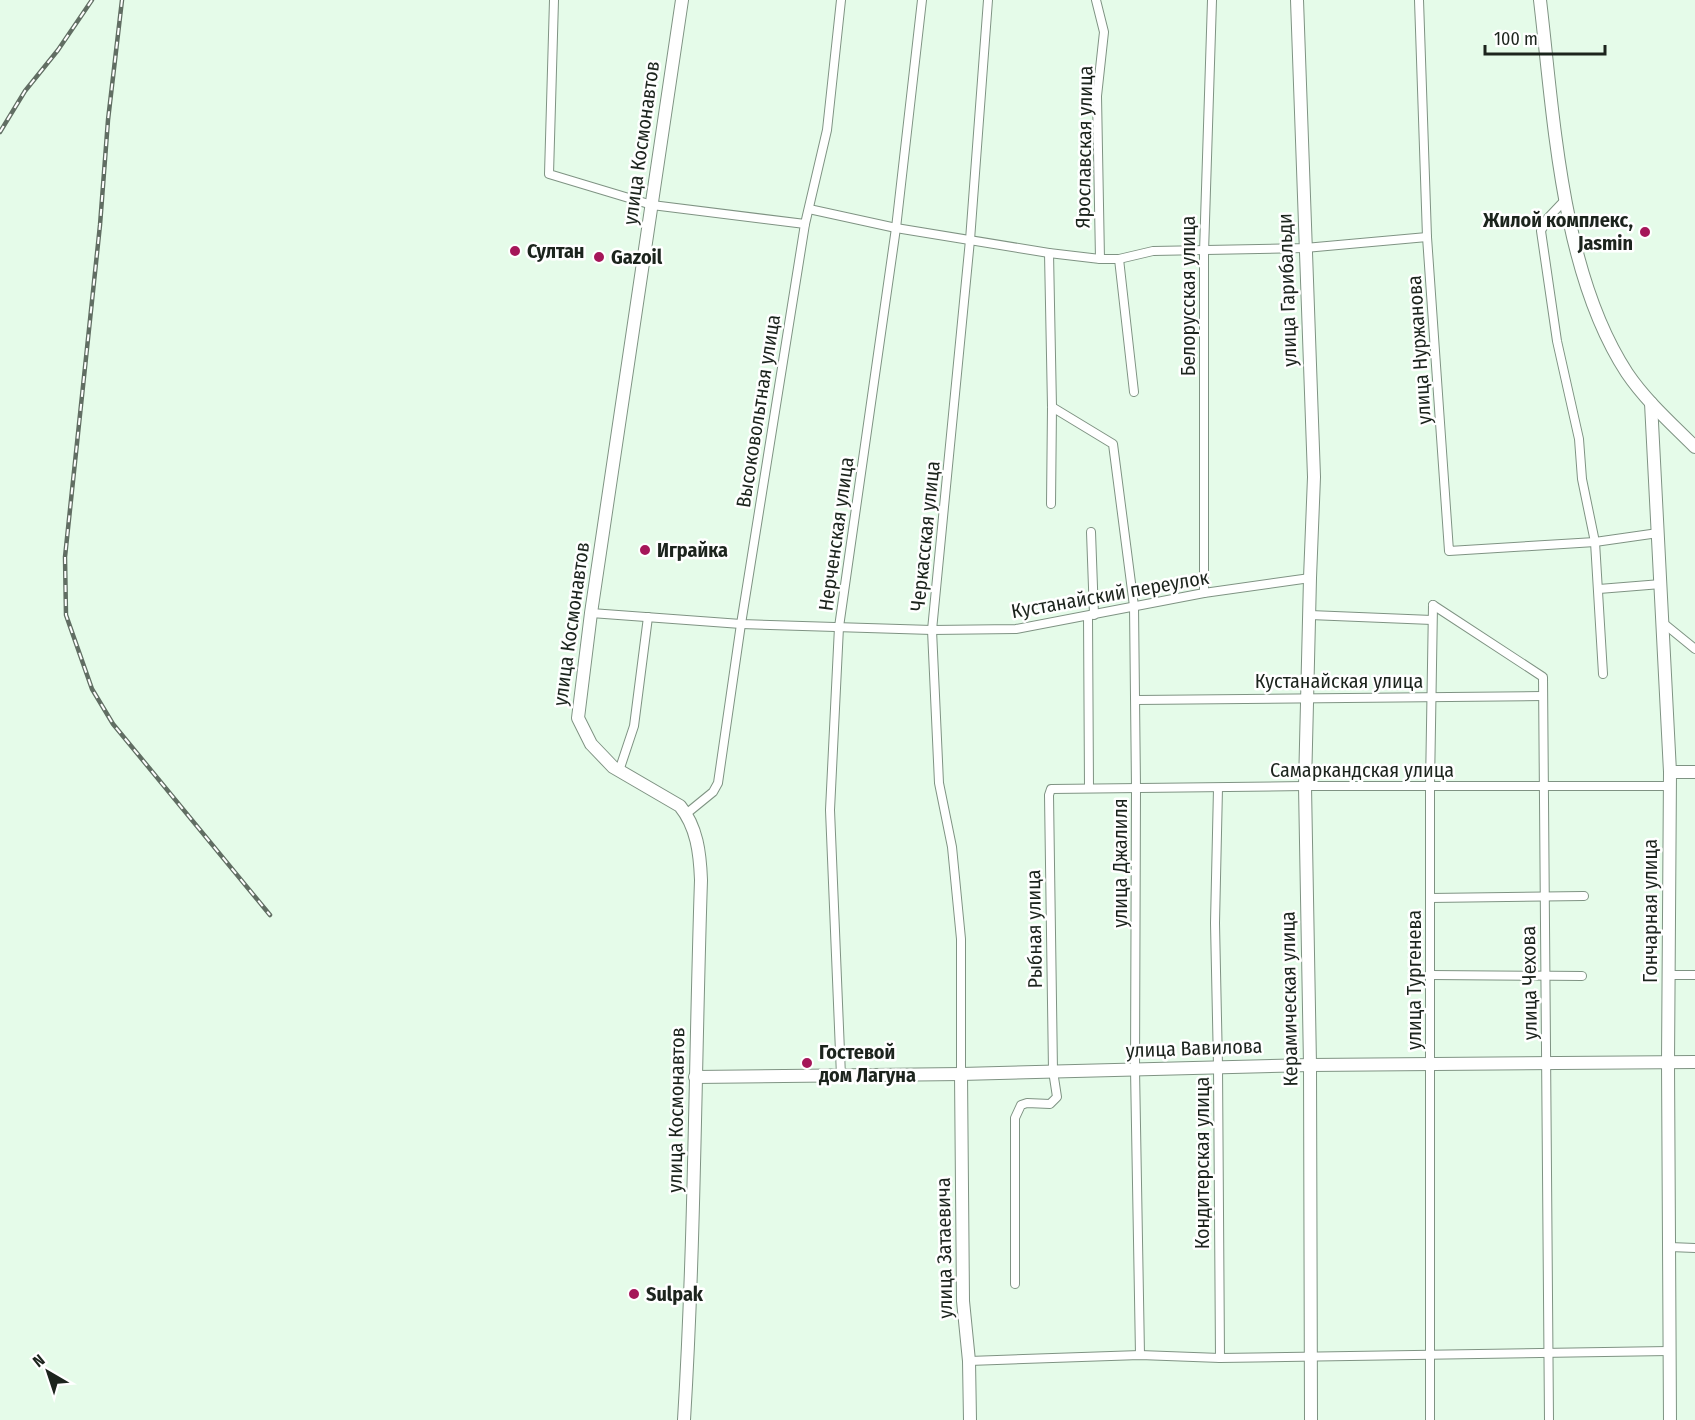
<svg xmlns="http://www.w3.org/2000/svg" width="1695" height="1420" font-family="'Fira Sans Condensed',sans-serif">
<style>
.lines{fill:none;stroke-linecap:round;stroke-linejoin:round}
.street-casing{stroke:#7f9383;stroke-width:10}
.secondary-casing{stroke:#7f9383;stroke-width:14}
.street{stroke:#fff;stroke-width:8}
.secondary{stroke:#fff;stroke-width:12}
.rail-casing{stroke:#616e63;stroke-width:4.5}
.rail{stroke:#fff;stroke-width:2;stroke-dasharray:7;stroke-linecap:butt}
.poi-dot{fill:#a51659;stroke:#fff;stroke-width:2}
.labels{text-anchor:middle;stroke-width:5;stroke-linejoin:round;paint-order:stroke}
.street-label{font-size:20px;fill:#1c241d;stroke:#fff}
.poi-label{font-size:20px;font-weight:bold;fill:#1c241d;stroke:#fff;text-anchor:start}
</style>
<rect width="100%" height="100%" fill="#e5fbe9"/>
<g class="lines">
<g class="street-casing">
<g id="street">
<path d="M554 0 549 174 652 205 805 224"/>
<path d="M1096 0 1104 32 1097 96 1100 259"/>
<path d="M1419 0 1427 237 1449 551 1595 542 1658 533"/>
<path d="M1565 200 1547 219 1541 231 1557 341 1579 439 1582 479 1595 542 1603 674"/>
<path d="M809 209 896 228 1049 253 1100 259H1119L1153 251 1305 248 1427 237"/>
<path d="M1049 253 1052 407 1051 504"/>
<path d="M1119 259 1134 392"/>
<path d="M1052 407 1113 444 1134 606 1136 788 1135 1069 1140 1355"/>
<path d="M1091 532 1094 615"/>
<path d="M1599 589 1661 584"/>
<path d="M1204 593V252L1212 0"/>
<path d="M1433 605 1543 677 1549 1420"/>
<path d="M591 613 741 624 932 630 1016 629 1204 593 1310 578"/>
<path d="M1310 615 1432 620"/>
<path d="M1088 616 1089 788"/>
<path d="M1662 622 1695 649"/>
<path d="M1136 700 1542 696"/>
<path d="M619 771 634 726 648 617"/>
<path d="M1218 788 1215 923 1218 1066 1220 1358"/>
<path d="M686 814 713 792 718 783 741 624 805 224 827 130 841 0"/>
<path d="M1430 898 1584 896"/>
<path d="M1431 975 1582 976"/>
<path d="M1669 975H1695"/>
<path d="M961 1074V939L952 847 939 783 932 630 970 240 988 0"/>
<path d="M841 1076 830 810 839 627 896 228 922 0"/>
<path d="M1670 1247 1695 1248"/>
<path d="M1015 1284V1118L1021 1105 1027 1103 1050 1104 1057 1097 1053 1071 1049 795 1051 789 1305 786H1671"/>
<path d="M969 1361 1140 1355 1220 1358 1669 1351"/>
<path d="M1430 1420V786L1433 605"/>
</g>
</g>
<g class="secondary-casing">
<g id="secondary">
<path d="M682 0 591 613 578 718 591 744 613 767 680 806C697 827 700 853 701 880 695 1060 695 1240 684 1420"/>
<path d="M1297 0 1314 477 1310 578 1305 786 1310 1065 1311 1420"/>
<path d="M1540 0C1554 118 1561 272 1627 373 1646 401 1671 423 1695 447"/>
<path d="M1651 403 1670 772 1668 1063 1670 1420"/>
<path d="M1670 772H1695"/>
<path d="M961 1074 963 1301 969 1361 970 1420"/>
<path d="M695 1077 961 1074 1310 1065 1695 1062"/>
</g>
</g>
<use href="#street" class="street"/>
<use href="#secondary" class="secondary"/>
<g class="rail-casing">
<g id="rail">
<path d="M122 0 108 120 100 225 65 557 66 615 92 689 113 724 270 915"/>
<path d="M0 132 25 91 58 50 92 0"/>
</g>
</g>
<use href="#rail" class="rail"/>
</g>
<g class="poi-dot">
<circle cx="1645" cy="232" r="6"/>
<circle cx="515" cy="251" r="6"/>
<circle cx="599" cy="257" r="6"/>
<circle cx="645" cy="550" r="6"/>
<circle cx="807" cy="1063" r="6"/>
<circle cx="634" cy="1294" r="6"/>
</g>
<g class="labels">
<g class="street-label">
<text transform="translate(641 143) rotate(-82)" y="7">улица Космонавтов</text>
<text transform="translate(1084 147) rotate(-89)" y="7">Ярославская улица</text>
<text transform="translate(1287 290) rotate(-92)" y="7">улица Гарибальди</text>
<text transform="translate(1188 296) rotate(-90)" y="7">Белорусская улица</text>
<text transform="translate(1419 350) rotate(-94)" y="7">улица Нуржанова</text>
<text transform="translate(758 411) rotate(-81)" y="7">Высоковольтная улица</text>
<text transform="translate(836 534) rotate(-82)" y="7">Нерченская улица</text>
<text transform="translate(925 536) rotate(-84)" y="7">Черкасская улица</text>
<text transform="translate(1110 594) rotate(-10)" y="7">Кустанайский переулок</text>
<text transform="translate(571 624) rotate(-82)" y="7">улица Космонавтов</text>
<text x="1339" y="688">Кустанайская улица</text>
<text x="1362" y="777">Самаркандская улица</text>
<text transform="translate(1120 863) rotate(-90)" y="7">улица Джалиля</text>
<text transform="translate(1650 911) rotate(-90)" y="7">Гончарная улица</text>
<text transform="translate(1034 929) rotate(-91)" y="7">Рыбная улица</text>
<text transform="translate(1414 980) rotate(-90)" y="7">улица Тургенева</text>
<text transform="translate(1529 983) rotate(-91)" y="7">улица Чехова</text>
<text transform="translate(1289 999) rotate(-91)" y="7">Керамическая улица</text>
<text transform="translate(1194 1048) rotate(-2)" y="7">улица Вавилова</text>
<text transform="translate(676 1110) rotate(-89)" y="7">улица Космонавтов</text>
<text transform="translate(1202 1163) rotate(-90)" y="7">Кондитерская улица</text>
<text transform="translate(944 1248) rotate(-91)" y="7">улица Затаевича</text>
</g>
<g class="poi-label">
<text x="1633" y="227" text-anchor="end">Жилой комплекс,<tspan x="1633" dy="23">Jasmin</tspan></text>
<text x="527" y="258">Султан</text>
<text x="611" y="264">Gazoil</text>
<text x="657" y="557">Играйка</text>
<text x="819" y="1059">Гостевой<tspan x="819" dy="23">дом Лагуна</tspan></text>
<text x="646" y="1301">Sulpak</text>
</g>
</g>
<g transform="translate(48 1372) rotate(321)" stroke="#ffffff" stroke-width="4.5" paint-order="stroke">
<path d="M0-4.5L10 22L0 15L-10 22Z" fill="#1c241d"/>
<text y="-9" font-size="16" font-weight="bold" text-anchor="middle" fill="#1c241d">N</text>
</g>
<path d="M1485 45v9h120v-9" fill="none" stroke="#1c241d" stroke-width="3"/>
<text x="1494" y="45" font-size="18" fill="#1c241d" stroke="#ffffff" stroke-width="4.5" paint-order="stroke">100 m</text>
</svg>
